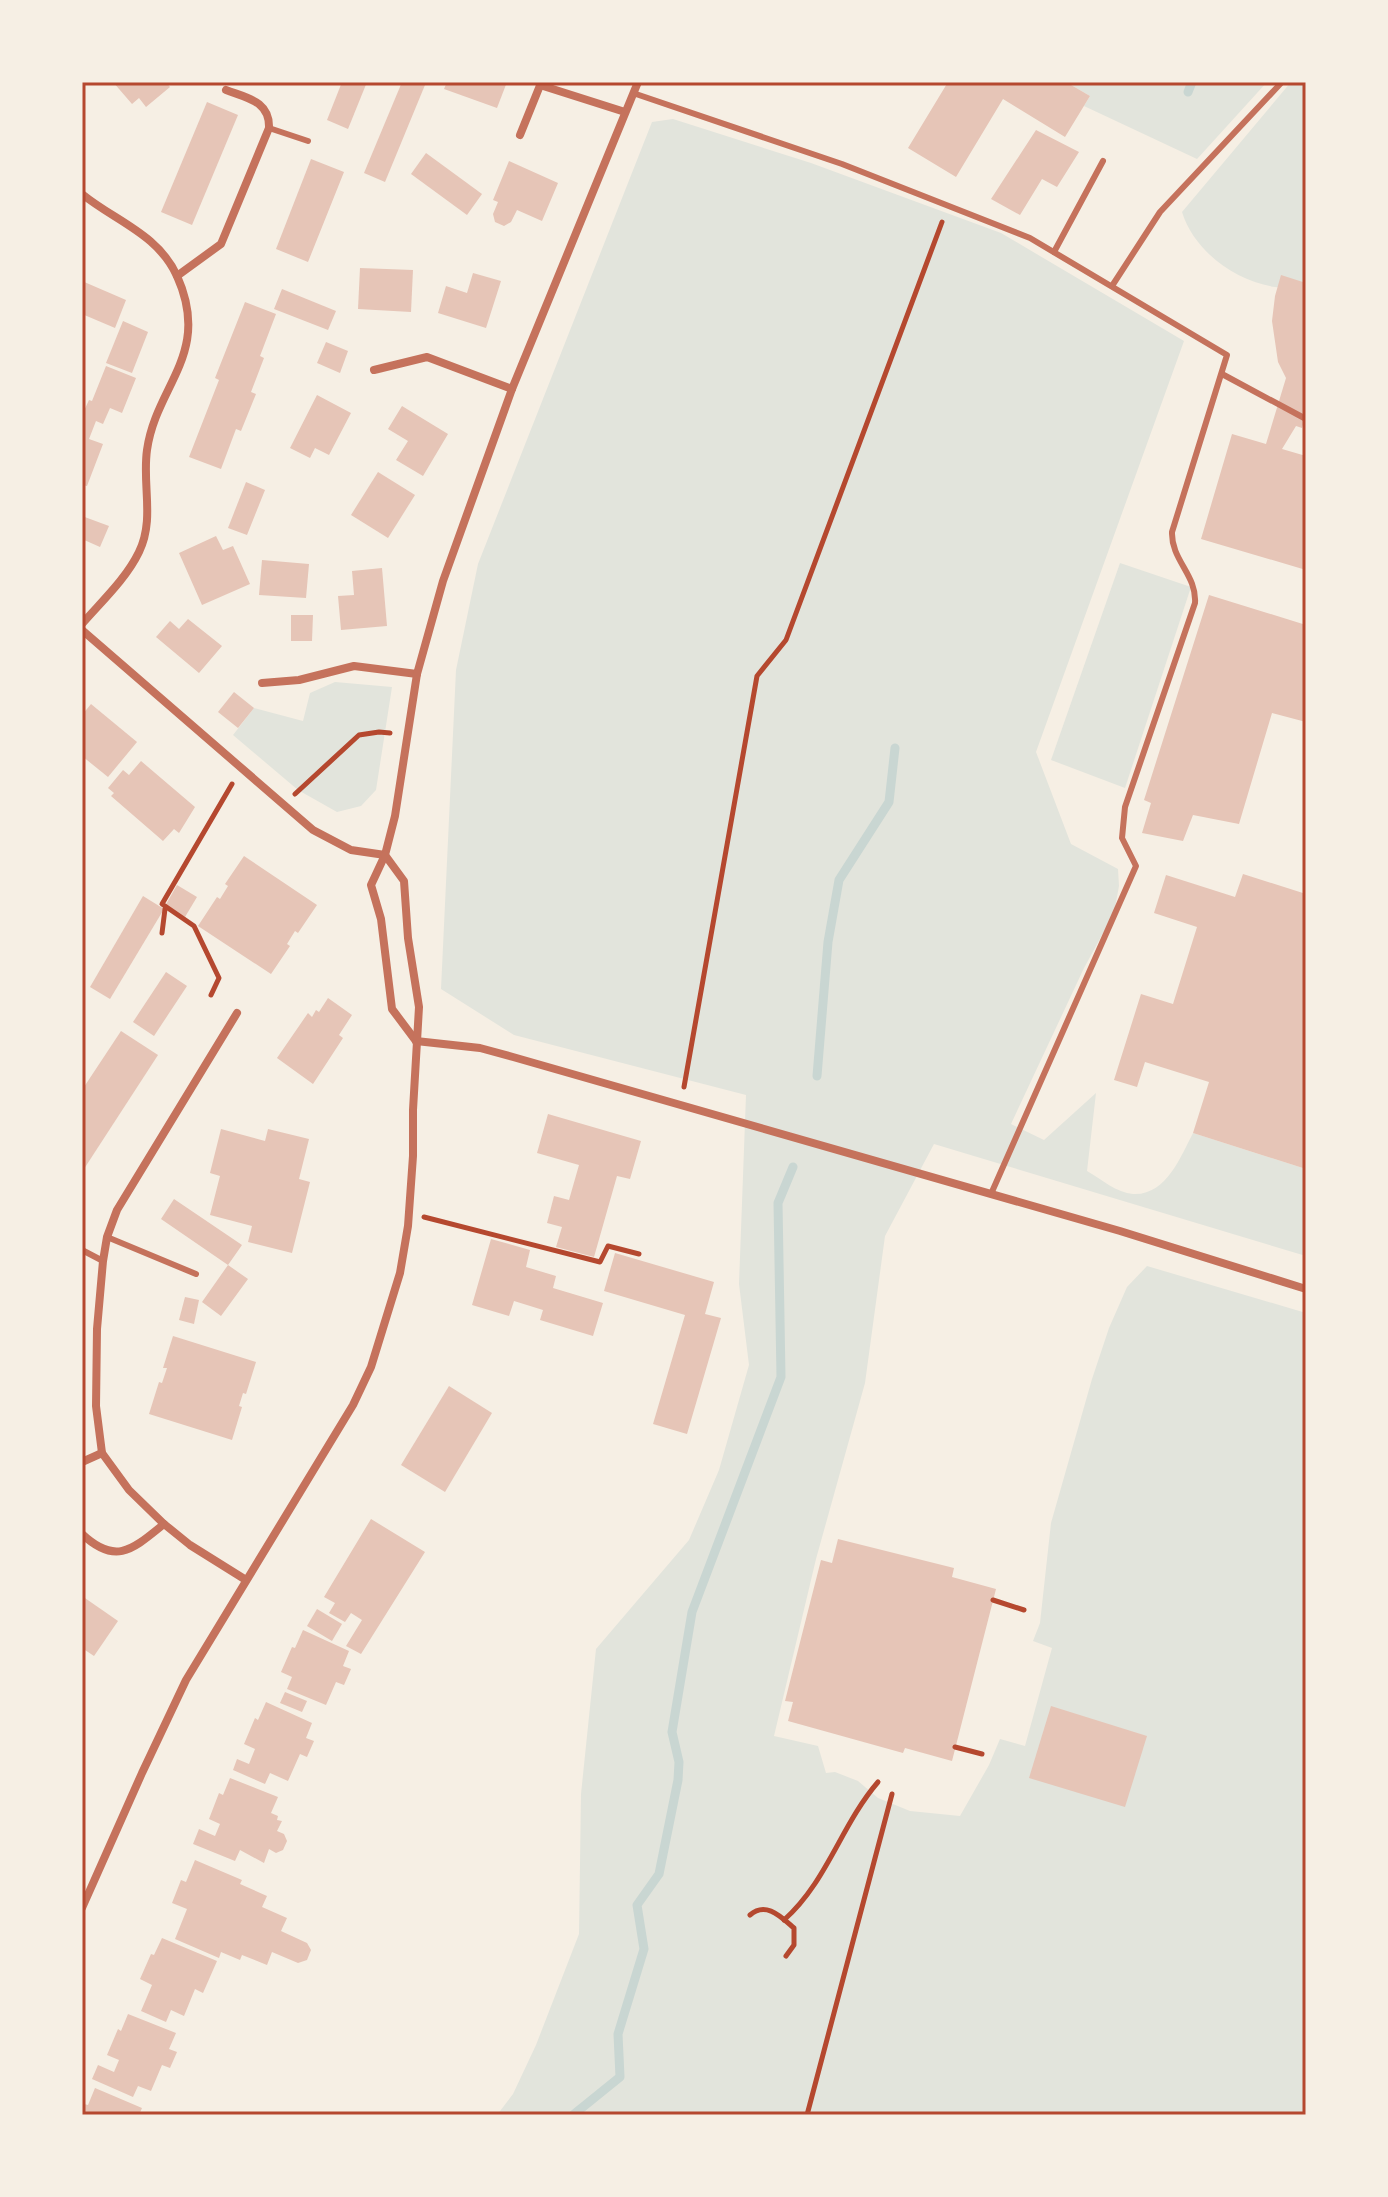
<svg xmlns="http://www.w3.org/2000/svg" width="1388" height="2197" font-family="'PT Sans Narrow',sans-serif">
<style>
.green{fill:#e2e4dc}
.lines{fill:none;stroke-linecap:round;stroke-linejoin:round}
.stream{stroke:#c9d6d2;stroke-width:9}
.building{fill:#e6c5b7}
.path{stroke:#b5482f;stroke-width:5}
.service{stroke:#c5725c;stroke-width:6}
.minor{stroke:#c5725c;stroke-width:8}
.neatline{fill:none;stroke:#b5482f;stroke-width:3}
</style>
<rect width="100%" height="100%" fill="#f6efe4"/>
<g class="green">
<path d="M1066 82H1267L1197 159 1084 106 1090 96Z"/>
<path d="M1291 82H1306V283C1296 285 1285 288 1275 287 1235 281 1194 251 1182 212Z"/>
<path d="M673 119 811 163 1001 233 1184 341 1036 752 1071 844 1118 869 1119 886 1114 913 1084 968 1011 1124 1044 1140 1096 1093 1087 1171C1101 1179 1117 1193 1133 1194 1166 1196 1181 1156 1193 1133L1306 1169V1256L934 1144 885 1236 865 1383 816 1559 774 1736 818 1746 826 1773 835 1772 858 1781 878 1798 910 1811 960 1816 989 1765 1000 1739 1025 1746 1052 1648 1033 1641 1040 1623 1051 1523 1092 1379 1109 1328 1127 1287 1147 1266 1306 1313V2115H497L513 2094 536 2045 579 1934 581 1794 596 1649 689 1540 719 1470 749 1365 739 1284 746 1095 514 1035 441 989 456 670 478 564 652 122Z"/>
<path d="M1120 563 1191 587 1125 788 1051 760Z"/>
<path d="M335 682 392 687 376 790 361 806 337 812 298 790 233 735 254 708 303 721 310 693Z"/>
</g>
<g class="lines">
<g class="stream">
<path d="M1188 92 1192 82"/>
<path d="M817 1076 828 942 839 880 889 802 895 748"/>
<path d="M573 2115 620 2077 618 2034 644 1949 637 1905 659 1874 678 1780 679 1762 672 1732 692 1612 781 1377 778 1203 793 1167"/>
</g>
</g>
<g class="building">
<path d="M113 82H166L170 87 146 107 139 98 132 104Z"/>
<path d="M342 82H367L348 129 327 120Z"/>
<path d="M402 82H417L425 85 385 182 364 173Z"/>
<path d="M447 82H507L497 108 444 89Z"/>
<path d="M948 82H1066L1090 96 1065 137 1003 99 956 177 908 148Z"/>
<path d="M207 102 238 115 192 225 161 212Z"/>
<path d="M1036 130 1079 152 1057 187 1042 179 1020 215 991 199Z"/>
<path d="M426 153 482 194 467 215 411 174Z"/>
<path d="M311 159 344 172 308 262 276 249Z"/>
<path d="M509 161 558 183 542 221 517 210 511 222 504 226 495 222 493 214 498 202 493 200Z"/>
<path d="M360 268 413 270 411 312 358 309Z"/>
<path d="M473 273 501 281 486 328 438 313 446 286 467 293Z"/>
<path d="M1281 275 1306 283V415L1302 428 1296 426 1282 449 1306 456V570L1201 539 1232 434 1266 444 1286 378 1278 362 1272 321 1275 296Z"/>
<path d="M82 281 126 300 115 328 82 314Z"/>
<path d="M282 289 336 311 328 330 274 309Z"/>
<path d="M245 302 276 314 260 356 264 358 251 392 256 394 241 431 236 429 221 469 189 457 219 380 215 378Z"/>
<path d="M123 321 148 332 132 373 106 363Z"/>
<path d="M326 342 348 351 340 373 317 363Z"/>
<path d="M106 366 136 378 122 413 110 408 103 424 96 421 89 439 103 444 87 486 82 485V415L89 400 92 401Z"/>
<path d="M317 395 351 413 329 455 315 448 310 458 290 448Z"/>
<path d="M402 406 448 434 423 476 396 460 408 441 388 429Z"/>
<path d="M378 472 415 495 388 538 351 515Z"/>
<path d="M246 482 265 490 247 535 228 528Z"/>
<path d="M82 516 109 526 100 547 82 539Z"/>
<path d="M216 536 223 550 233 546 250 584 202 605 179 553Z"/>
<path d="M262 560 309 564 306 598 259 595Z"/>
<path d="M382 568 387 626 341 630 338 596 354 595 352 571Z"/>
<path d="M1209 595 1306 625V722L1272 713 1239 824 1193 815 1183 841 1142 833 1151 803 1144 800Z"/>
<path d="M291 615H313L312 641H291Z"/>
<path d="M188 619 222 646 199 673 156 637 170 621 179 629Z"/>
<path d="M234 692 254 708 238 728 218 712Z"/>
<path d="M91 704 137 742 108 777 82 756V715Z"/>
<path d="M141 761 195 807 179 833 174 829 163 841 111 796 114 793 108 788 123 770 129 775Z"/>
<path d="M244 856 317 905 298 933 295 931 287 944 290 946 271 974 198 926 217 897 220 899 228 886 225 884Z"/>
<path d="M1243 874 1306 894V1106L1303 1115 1306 1116V1169L1193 1133 1209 1082 1145 1062 1137 1087 1114 1080 1141 994 1173 1004 1197 927 1154 913 1166 875 1235 897Z"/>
<path d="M177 885 197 897 185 917 165 906Z"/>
<path d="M143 896 164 909 110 999 90 987Z"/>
<path d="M166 972 187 986 154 1036 133 1022Z"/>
<path d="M328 998 352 1015 339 1035 343 1038 313 1084 277 1058 308 1013 312 1017 316 1010 319 1012Z"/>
<path d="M121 1031 158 1055 82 1172V1090Z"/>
<path d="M548 1114 641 1141 630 1179 617 1176 594 1257 556 1247 562 1227 547 1223 554 1196 569 1200 579 1165 537 1153Z"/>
<path d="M221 1129 265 1141 268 1129 309 1139 299 1179 310 1182 292 1253 248 1242 252 1226 210 1215 220 1176 210 1173Z"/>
<path d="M174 1199 242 1245 228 1265 248 1279 221 1316 202 1302 228 1265 161 1219Z"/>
<path d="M491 1239 530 1250 526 1267 556 1276 553 1288 603 1303 593 1336 540 1320 543 1310 514 1301 509 1316 472 1305Z"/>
<path d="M615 1253 714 1282 705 1314 721 1318 687 1434 653 1424 685 1315 604 1291Z"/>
<path d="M185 1297 199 1300 194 1324 179 1320Z"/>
<path d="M173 1336 256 1362 246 1394 243 1393 239 1406 242 1407 232 1440 149 1414 159 1382 162 1383 167 1368H163Z"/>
<path d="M449 1386 492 1413 445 1492 401 1465Z"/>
<path d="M371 1519 425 1552 361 1654 346 1646 362 1620 351 1613 345 1622 329 1613 335 1603 324 1597Z"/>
<path d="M838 1539 954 1568 952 1577 996 1589 952 1761 905 1748 903 1753 788 1721 793 1702 785 1701 821 1560 832 1563Z"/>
<path d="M82 1596 118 1621 94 1656 82 1648Z"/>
<path d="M317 1609 342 1624 332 1641 307 1626Z"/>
<path d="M303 1630 349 1651 343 1666 351 1669 344 1685 336 1682 326 1705 287 1689 292 1677 281 1672 292 1647 295 1648Z"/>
<path d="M285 1692 307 1701 302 1712 280 1703Z"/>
<path d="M266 1702 312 1723 306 1738 314 1741 307 1757 300 1754 288 1781 270 1773 265 1784 233 1770 237 1759 249 1764 255 1749 244 1744 255 1718 258 1720Z"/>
<path d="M1051 1706 1147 1736 1125 1807 1029 1778Z"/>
<path d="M230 1778 278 1797 271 1813 278 1816 277 1820 282 1821 277 1831 284 1834 287 1841 283 1850 276 1853 269 1849 264 1863 240 1850 235 1861 193 1844 199 1829 215 1836 220 1824 209 1819 219 1793 223 1795Z"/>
<path d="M195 1860 242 1880 240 1884 267 1896 262 1907 287 1918 281 1931 307 1943 311 1950 307 1960 298 1963 272 1952 267 1965 242 1955 240 1960 221 1952 219 1958 175 1939 187 1909 172 1903 181 1880 186 1882Z"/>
<path d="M162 1938 217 1961 203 1993 195 1989 184 2016 171 2010 166 2022 141 2011 152 1985 140 1979 151 1954 154 1955Z"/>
<path d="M128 2014 176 2033 169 2049 177 2052 170 2068 162 2065 151 2091 138 2086 133 2097 92 2079 98 2065 114 2072 119 2060 107 2055 118 2029 121 2031Z"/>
<path d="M95 2088 142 2108 139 2115H82L84 2104 88 2105Z"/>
</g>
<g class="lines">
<g class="path">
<path d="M295 794 359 735 379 732 390 733"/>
<path d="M162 933 165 909"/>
<path d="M211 995 219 978 194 926 162 904 232 784"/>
<path d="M684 1087 757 676 786 640 942 222"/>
<path d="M424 1217 600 1262 608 1246 639 1254"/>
<path d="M993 1600 1024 1610"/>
<path d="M955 1747 982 1754"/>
<path d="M750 1915C766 1901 781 1917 794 1928V1945L786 1956"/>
<path d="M784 1920C827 1882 841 1825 878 1782"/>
<path d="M807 2115 892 1794"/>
</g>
<g class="service">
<path d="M633 93 842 164 1030 238 1227 355 1172 532C1171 560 1197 575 1195 603L1125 807 1122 838 1136 866 991 1194"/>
<path d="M269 128 308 141"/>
<path d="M1054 252 1103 161"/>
<path d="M1112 286 1160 212 1282 82"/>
<path d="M1222 374 1306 419"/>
<path d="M107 1237 196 1274"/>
<path d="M82 1250 103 1261"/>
</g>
<g class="minor">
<path d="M540 85 625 112"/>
<path d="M520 135 541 83"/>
<path d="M82 194C115 221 158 234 177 276 212 354 156 385 147 450 142 485 155 519 139 552 126 579 101 602 82 624"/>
<path d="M177 276 221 244 269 128C270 101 247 98 226 90"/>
<path d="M374 370 427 357 512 389"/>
<path d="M82 630 313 830 351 850 385 855"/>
<path d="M262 683 299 680 354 666 417 674"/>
<path d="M237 1013 117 1210 107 1237 103 1261 97 1329 96 1406 102 1453 129 1490 164 1524 190 1545 246 1580"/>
<path d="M416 1041 392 1009 381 919 371 885 385 855 395 816 417 674 443 581 512 389 638 82"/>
<path d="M416 1041 480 1048 513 1057 1120 1231 1306 1289"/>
<path d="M82 1462 102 1453"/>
<path d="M82 1534C116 1566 133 1549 164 1524"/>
<path d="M82 1908 142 1773 186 1680 353 1405 371 1367 400 1273 408 1226 413 1156V1110L419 1007 408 938 404 881 385 855"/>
</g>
</g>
<rect width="1388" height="2197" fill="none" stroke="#f6efe4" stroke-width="168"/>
<rect x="84" y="84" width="1220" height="2029" class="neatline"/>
</svg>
